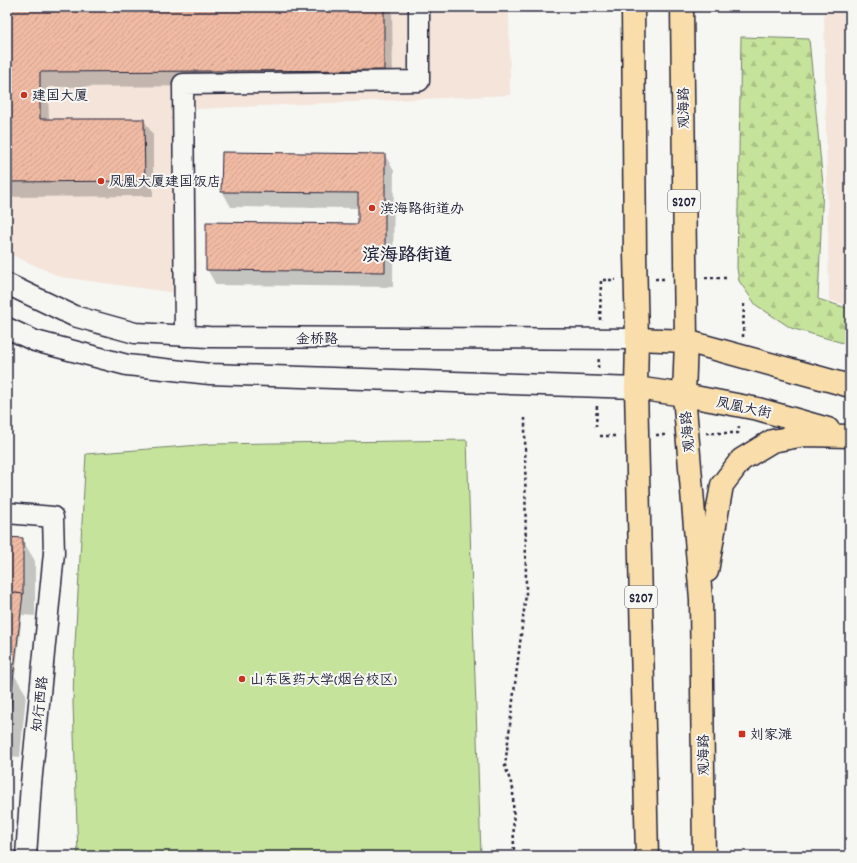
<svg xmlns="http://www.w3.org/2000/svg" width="857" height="863" font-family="Dekko,'LXGW WenKai TC',sans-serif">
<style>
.built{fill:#f4e4da}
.forest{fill:url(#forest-firs);stroke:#74826b}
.park{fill:#c6e39b;stroke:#74826b}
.shadow{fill:#0003}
.building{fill:url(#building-hatch);stroke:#22223b}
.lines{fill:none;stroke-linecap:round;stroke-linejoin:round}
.minor-casing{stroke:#22223b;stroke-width:23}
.major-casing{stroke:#22223b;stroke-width:25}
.path{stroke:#22223b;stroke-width:2.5;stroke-dasharray:3 3;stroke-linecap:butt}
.minor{stroke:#f6f6f2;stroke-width:20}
.major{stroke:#f9deab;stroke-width:22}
.poi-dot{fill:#c8321e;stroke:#f6f6f2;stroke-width:1.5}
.labels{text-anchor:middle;stroke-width:4;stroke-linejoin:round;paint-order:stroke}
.shield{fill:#f6f6f2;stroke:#626272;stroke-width:1}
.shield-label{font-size:13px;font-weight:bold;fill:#22223b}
.poi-label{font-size:14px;fill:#22223b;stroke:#f6f6f2;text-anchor:start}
.street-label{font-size:14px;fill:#22223b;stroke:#f6f6f2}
.district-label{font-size:18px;font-weight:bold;fill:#22223b;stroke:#f6f6f2}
</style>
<defs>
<pattern id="forest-firs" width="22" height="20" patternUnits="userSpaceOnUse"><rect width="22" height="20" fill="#c6e39b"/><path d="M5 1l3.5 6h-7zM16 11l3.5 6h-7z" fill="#aac286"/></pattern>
<pattern id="building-hatch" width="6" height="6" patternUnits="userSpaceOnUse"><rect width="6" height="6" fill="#f0baa3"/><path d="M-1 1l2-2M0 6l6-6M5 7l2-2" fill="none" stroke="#cea08d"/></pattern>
</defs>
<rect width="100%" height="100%" fill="#f6f6f2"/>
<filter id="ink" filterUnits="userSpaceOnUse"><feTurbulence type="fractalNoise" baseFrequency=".025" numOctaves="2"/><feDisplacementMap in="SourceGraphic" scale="8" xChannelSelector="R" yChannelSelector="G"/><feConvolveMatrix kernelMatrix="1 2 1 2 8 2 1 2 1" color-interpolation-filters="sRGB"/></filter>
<g filter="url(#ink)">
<g class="built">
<path d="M7 7H509L510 95 194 109 198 296 61 277 7 253Z"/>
<path d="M824 7H850V306L829 300Z"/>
</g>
<path class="forest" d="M741 37 809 39 823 185 818 299 850 309V345L791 328 756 305 739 281 737 268Z"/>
<path class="park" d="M467 440 481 856H78L73 703 74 661 86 454 212 444Z"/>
<g class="shadow">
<path d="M7 7H392L393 85 48 87 49 120H144L153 135V196L7 197Z"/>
<path d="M385 155 394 171 393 287 216 285 207 269 359 225V208L231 207 222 191Z"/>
<path d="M7 538 22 539 35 561V616L22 615 15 676 26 694 20 757 7 756Z"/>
</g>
<g class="building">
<path d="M7 7H384V70L40 72V119H144L145 181 7 182Z"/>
<path d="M222 152 385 154V272L206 270V222L358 224V193L221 192Z"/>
<path d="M7 537 23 538V594L7 592Z"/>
<path d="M7 592 23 594 14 671 7 670Z"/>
<path d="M7 670 14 671 8 736 7 735Z"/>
</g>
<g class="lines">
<g class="minor-casing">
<g id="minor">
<path d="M7 284 74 316 135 333 209 337 637 339"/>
<path d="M7 328 35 341 127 365 210 374 636 388"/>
<path d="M185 336 183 84 419 81V7"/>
<path d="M7 513 53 517 54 553 31 784 26 856"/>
</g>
</g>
<g class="major-casing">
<g id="major">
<path d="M633 7 635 254 637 339 636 388 647 856"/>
<path d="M682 7 686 341 684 395 701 599 704 856"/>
<path d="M637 339 686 341 850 386"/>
<path d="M636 388 684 395 758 409 828 429"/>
<path d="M707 571 722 485 741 460 772 441 805 435 850 436"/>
</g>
</g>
<g class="path">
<path d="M705 278H729"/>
<path d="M655 279H666"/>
<path d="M600 320 601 280H616"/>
<path d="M743 337 744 302"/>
<path d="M598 368 599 357"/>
<path d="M596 427 597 405"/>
<path d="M706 433H738L739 426"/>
<path d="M656 435H667"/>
<path d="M600 436H617"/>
<path d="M514 856 513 789 505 766 526 594 525 418"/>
</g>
<use href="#minor" class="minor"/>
<use href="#major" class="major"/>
</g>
</g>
<g class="poi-dot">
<circle cx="24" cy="95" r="4"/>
<circle cx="101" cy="181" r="4"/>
<circle cx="372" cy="208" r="4"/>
<circle cx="242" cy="679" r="4"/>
<rect x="738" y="730" width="8" height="8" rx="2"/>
</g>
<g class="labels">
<g class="shield">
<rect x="668" y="190" width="32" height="22" rx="3"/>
<rect x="625" y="586" width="32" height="22" rx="3"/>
</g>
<g class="shield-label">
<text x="684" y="206">S207</text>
<text x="641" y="602">S207</text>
</g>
<g class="poi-label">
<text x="32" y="100">建国大厦</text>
<text x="109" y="186">凤凰大厦建国饭店</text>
<text x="380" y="213">滨海路街道办</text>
<text x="250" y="684">山东医药大学(烟台校区)</text>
<text x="750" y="739">刘家滩</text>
</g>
<g class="street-label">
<text transform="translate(683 108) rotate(-91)" y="5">观海路</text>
<text x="317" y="343">金桥路</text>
<text transform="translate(744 407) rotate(12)" y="5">凤凰大街</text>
<text transform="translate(687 432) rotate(-95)" y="5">观海路</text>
<text transform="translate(39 704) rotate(-84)" y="5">知行西路</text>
<text transform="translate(703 755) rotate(-91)" y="5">观海路</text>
</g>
<g class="district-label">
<text x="407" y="260">滨海路街道</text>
</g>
</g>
<rect width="857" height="863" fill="none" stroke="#f6f6f2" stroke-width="24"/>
<rect x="12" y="12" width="833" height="839" fill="none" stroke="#22223b" stroke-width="1.5" filter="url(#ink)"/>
</svg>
